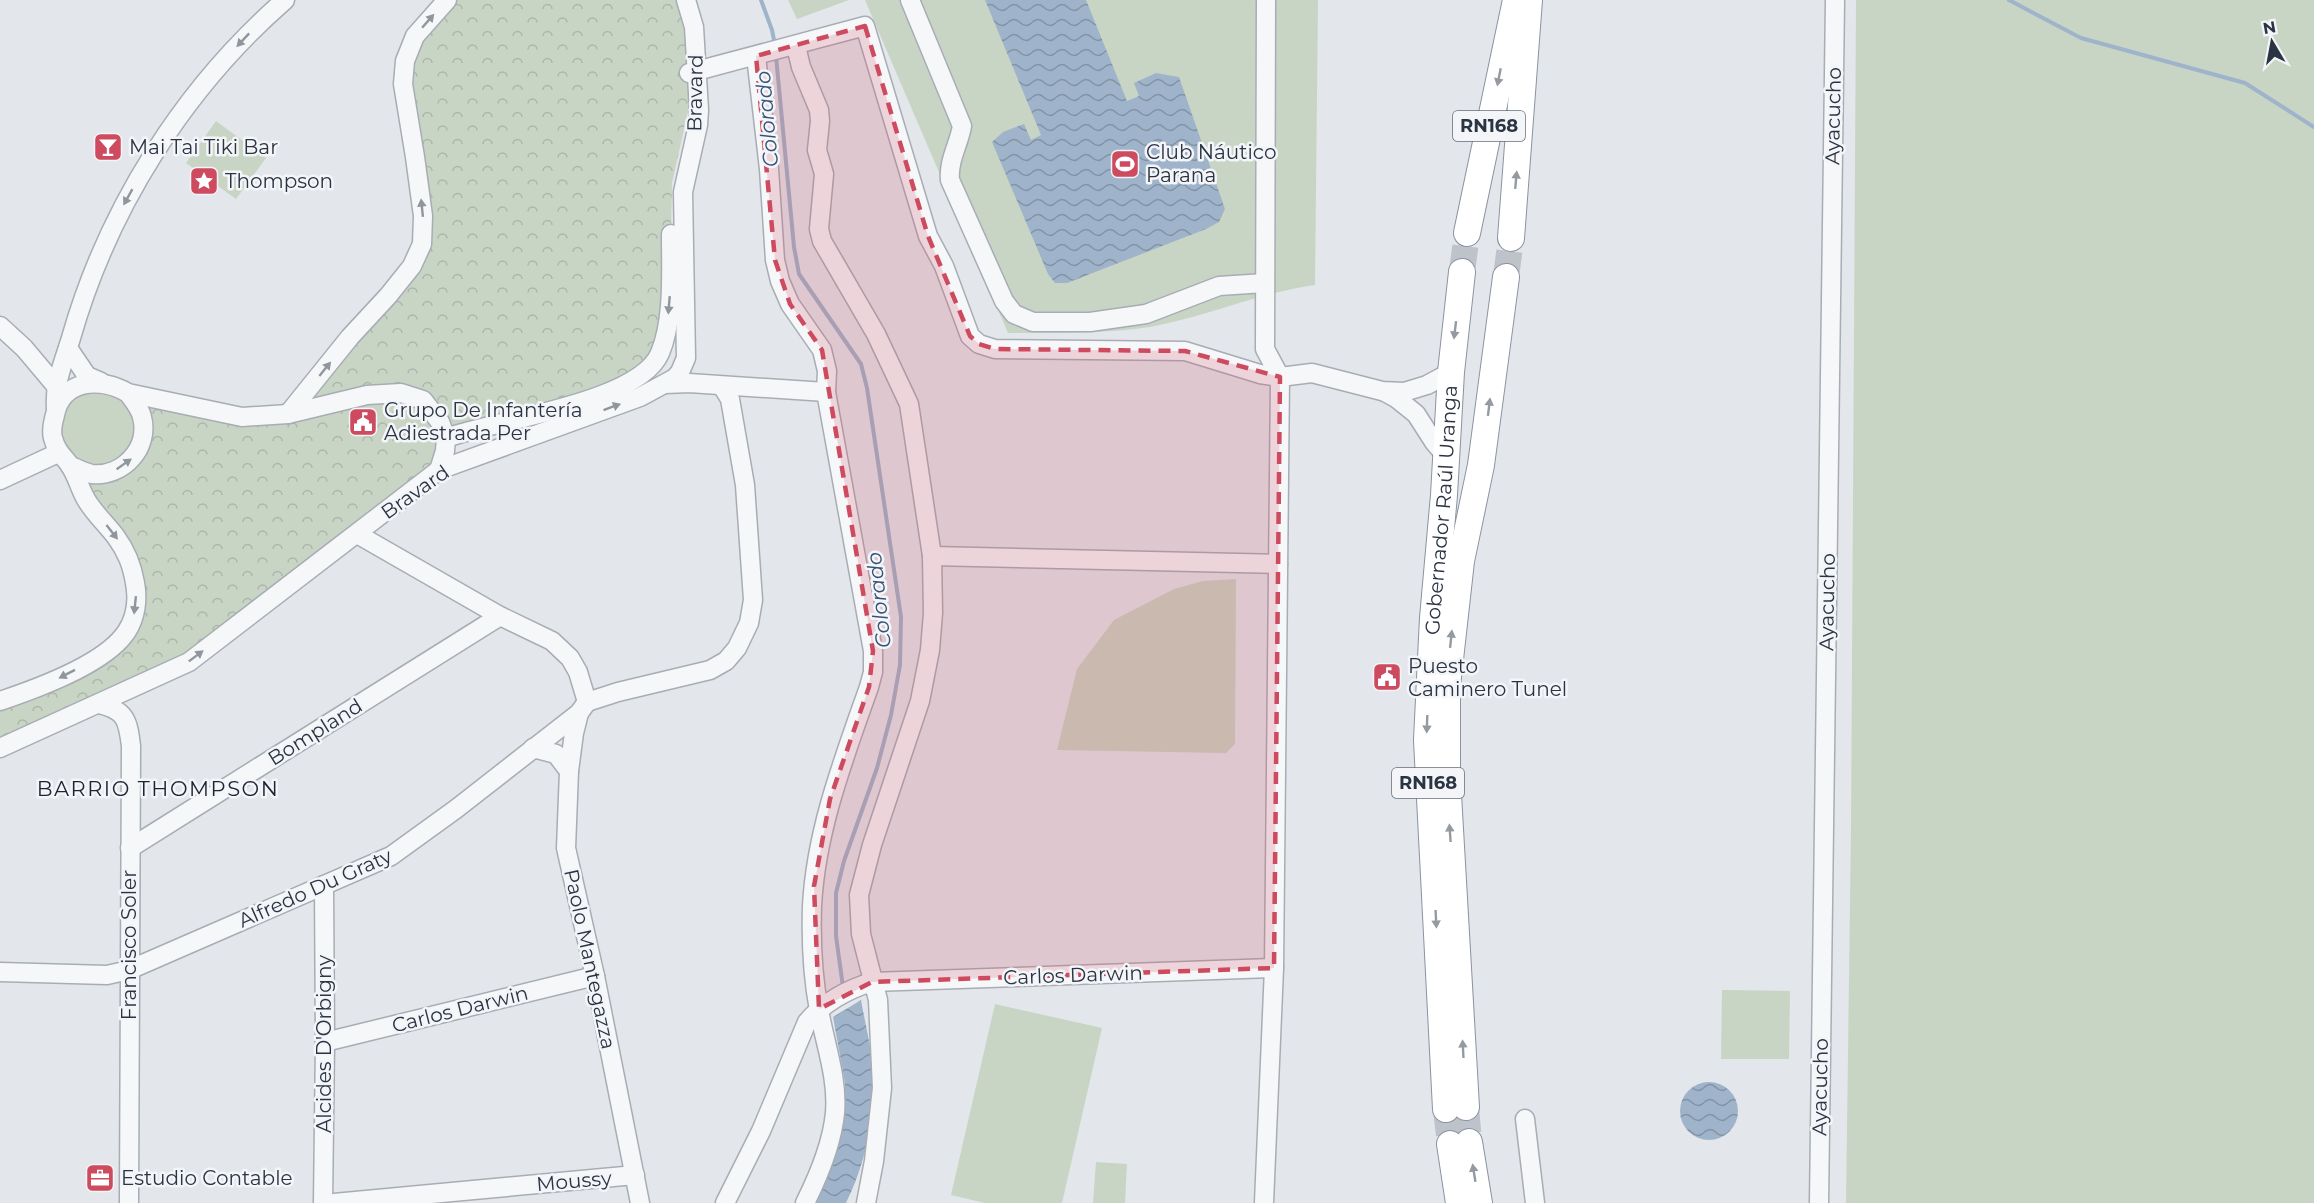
<svg xmlns="http://www.w3.org/2000/svg" width="2314" height="1203" font-family="Montserrat,sans-serif">
<style>
.green{fill:#c8d5c4}
.forest{fill:url(#forest-crowns)}
.water{fill:url(#water-waves)}
.lines{fill:none;stroke-linecap:round;stroke-linejoin:round}
.stream{stroke:#9fb4ca;stroke-width:4}
.highway-tunnel{stroke:#bec2c9;stroke-width:26;stroke-dasharray:26 13;stroke-linecap:butt}
.minor-casing{stroke:#a8adb5;stroke-width:21}
.highway-casing{stroke:#8a93a1;stroke-width:28}
.minor{stroke:#f6f7f9;stroke-width:18}
.highway{stroke:#fff;stroke-width:26}
.oneway{fill:#90969e}
.oneway2{fill:#959aa1}
.marked{fill:#cd4a5f;fill-opacity:0.2;stroke:#cd4a5f;stroke-width:4.5;stroke-dasharray:12 8;stroke-linejoin:round}
.labels{text-anchor:middle;stroke-width:5;stroke-linejoin:round;paint-order:stroke}
.shield{fill:#f3f5f8;stroke:#676e79;stroke-width:1.5}
.shield-label{font-size:18px;font-weight:bold;fill:#2b3443}
.street-label{font-size:20px;fill:#2b3443;stroke:#f3f5f8}
.poi-label{font-size:20px;fill:#2b3443;stroke:#f3f5f8;text-anchor:start}
.water-label{font-size:21px;font-style:italic;fill:#355377;stroke:#f3f5f8}
.neighbourhood-label{font-size:21px;letter-spacing:1.5px;fill:#1d2534;stroke:#f3f5f8}
</style>
<defs>
<pattern id="forest-crowns" width="20" height="18" patternUnits="userSpaceOnUse" patternTransform="scale(1.5)"><rect width="20" height="18" fill="#c8d5c4"/><path d="M2 6a3 3 0 1 1 6 0M12 15a3 3 0 1 1 6 0" fill="none" stroke="#acb7aa"/></pattern>
<pattern id="water-waves" width="16" height="10" patternUnits="userSpaceOnUse" patternTransform="scale(1.5)"><rect width="16" height="10" fill="#9fb4ca"/><path d="M0 5q4-4 8 0t8 0" fill="none" stroke="#8293a6"/></pattern>
</defs>
<rect width="100%" height="100%" fill="#e3e6eb"/>
<g class="green">
<path d="M788 0H849L797 19Z"/>
<path d="M865 0H1318L1315 285C1258 293 1206 317 1150 327 1104 334 1054 333 1008 333Z"/>
<path d="M1856 0H2314V1203H1846L1851 829Z"/>
<path d="M216 121 266 158 236 199 186 163Z"/>
<path d="M77 386 128 393 143 440 113 472 70 466 53 422Z"/>
<path d="M1236 579 1235 744 1226 753 1057 750 1077 669 1114 620 1174 589 1203 581Z"/>
<path d="M1722 990 1790 991 1789 1059H1721Z"/>
<path d="M995 1004 1102 1028 1062 1203H985L951 1195Z"/>
<path d="M1096 1162 1127 1164 1125 1203H1093Z"/>
</g>
<path class="forest" d="M447 0H677L685 34 689 107 672 183 670 284 666 335 643 374 446 438 439 470 189 662 0 748V701L117 643 135 587 70 466 113 472 143 440 128 393 288 414 422 244 405 61Z"/>
<g class="water">
<path d="M985 0H1086L1127 101 1139 96 1134 83 1156 73 1179 77 1225 209 1219 222 1206 229 1067 283H1055L1048 274 992 142 1003 132 1024 124 1031 140 1041 135Z"/>
<path d="M861 1000C866 1028 874 1058 874 1087 875 1122 862 1172 846 1203H812L843 1108 845 1083 833 1017Z"/>
<circle cx="1709" cy="1111" r="29"/>
</g>
<g class="lines">
<g class="stream">
<path d="M761 0 772 30 775 45"/>
<path d="M2009 0 2081 38 2245 83 2314 127"/>
<path d="M776 56 794 247 799 274 861 364 867 388 901 617 900 665 891 715 877 768 844 861 836 893V936L843 987"/>
</g>
<g class="highway-tunnel">
<path d="M1462 272 1467 233"/>
<path d="M1506 277 1511 238"/>
<path d="M1466 1107 1469 1142"/>
<path d="M1446 1109 1450 1144"/>
</g>
<g class="minor-casing">
<g id="minor">
<path d="M910 0 962 126C959 144 948 161 950 180L1004 301 1014 314 1033 322H1090L1146 314 1219 286 1265 283"/>
<path d="M796 46 801 67 819 110 820 121 817 150 824 174 819 229 822 241 876 334 909 404 932 556 933 613 930 650 920 701 872 845 859 895 861 934 878 1000 882 1088 874 1161 866 1203"/>
<path d="M756 56 769 169 775 260 780 281 790 304 822 350 827 371 826 392 873 651V672L869 687C844 758 816 830 812 906 811 938 813 979 819 1010 825 1044 838 1078 835 1113 832 1144 819 1175 805 1203"/>
<path d="M689 73 865 26 928 236 944 266 970 336 979 344 995 349 1185 351 1260 374 1280 377 1312 373 1382 391 1404 392 1427 385 1451 372"/>
<path d="M0 326 24 348 56 386"/>
<path d="M68 348 87 376 101 382"/>
<path d="M665 384 689 383 826 392"/>
<path d="M1385 392 1396 398 1416 414 1434 442 1447 457"/>
<path d="M56 408C54 383 64 361 71 338 108 208 184 88 285 0"/>
<path d="M288 414 350 337 388 296 412 266 422 244 423 216 415 157 403 84 405 61 415 36 447 0"/>
<path d="M446 438C495 420 639 403 660 353 674 320 671 270 671 234"/>
<path d="M70 466C77 468 85 473 92 474 123 477 150 448 142 417 140 408 133 400 128 393"/>
<path d="M0 480 58 453"/>
<path d="M357 534 500 616 552 641 570 658 578 672 587 702"/>
<path d="M932 556 1278 564"/>
<path d="M0 701C36 689 106 664 127 631 136 617 138 599 135 583 132 565 127 552 116 537 107 525 95 514 87 501 80 490 77 475 69 464 62 455 56 450 53 438 51 431 53 422 55 415 62 379 101 377 128 393L242 417 288 414 367 395 401 393 423 400 440 422 446 438 445 451 439 470"/>
<path d="M587 702 618 692 710 670 726 661 737 648 749 623 753 600 745 485 730 399 722 386"/>
<path d="M99 704C126 710 128 721 131 746L129 1203"/>
<path d="M579 713 574 733 569 771 566 848 595 976 640 1203"/>
<path d="M0 748 189 662 439 470 640 397 675 378 680 372 686 358 683 192 698 125 699 110 694 27 686 0"/>
<path d="M533 748 556 754 569 771"/>
<path d="M130 848 500 616"/>
<path d="M0 972 107 975 129 970 391 856 456 809 579 713 587 702"/>
<path d="M325 1042 595 976"/>
<path d="M1525 1119 1535 1203"/>
<path d="M323 1203 325 1042 324 885"/>
<path d="M334 1203 635 1175"/>
<path d="M725 1203 761 1131 807 1022C823 1003 848 989 872 982L1274 968"/>
<path d="M1264 1203 1274 968 1280 377 1265 349 1266 0"/>
<path d="M1819 1203 1835 0"/>
</g>
</g>
<g class="highway-casing">
<g id="highway">
<path d="M1467 233 1516 0"/>
<path d="M1511 238 1529 0"/>
<path d="M1466 1107 1447 777V686L1461 561 1481 465 1506 277"/>
<path id="s1" d="M1446 1109 1427 740 1433 618 1444 495 1451 372 1462 272"/>
<path d="M1469 1142 1479 1203"/>
<path d="M1450 1144 1459 1203"/>
</g>
</g>
<use href="#minor" class="minor"/>
<use href="#highway" class="highway"/>
</g>
<defs><path id="oneway-solid" d="M-6-.8H1V-3.2L6.5 0L1 3.2V.8H-6Z" transform="scale(1.5)"/></defs>
<g class="oneway">
<use href="#oneway-solid" transform="translate(428 21) rotate(-49)"/>
<use href="#oneway-solid" transform="translate(243 40) rotate(133)"/>
<use href="#oneway-solid" transform="translate(128 197) rotate(119)"/>
<use href="#oneway-solid" transform="translate(422 208) rotate(-96)"/>
<use href="#oneway-solid" transform="translate(669 305) rotate(95)"/>
<use href="#oneway-solid" transform="translate(325 369) rotate(-51)"/>
<use href="#oneway-solid" transform="translate(612 407) rotate(-20)"/>
<use href="#oneway-solid" transform="translate(124 464) rotate(-35)"/>
<use href="#oneway-solid" transform="translate(112 532) rotate(52)"/>
<use href="#oneway-solid" transform="translate(135 605) rotate(96)"/>
<use href="#oneway-solid" transform="translate(196 656) rotate(-37)"/>
<use href="#oneway-solid" transform="translate(67 674) rotate(153)"/>
</g>
<g class="oneway2">
<use href="#oneway-solid" transform="translate(1499 77) rotate(101)"/>
<use href="#oneway-solid" transform="translate(1516 180) rotate(-85)"/>
<use href="#oneway-solid" transform="translate(1455 330) rotate(97)"/>
<use href="#oneway-solid" transform="translate(1489 407) rotate(-83)"/>
<use href="#oneway-solid" transform="translate(1451 639) rotate(-84)"/>
<use href="#oneway-solid" transform="translate(1427 724) rotate(92)"/>
<use href="#oneway-solid" transform="translate(1450 833) rotate(-94)"/>
<use href="#oneway-solid" transform="translate(1436 919) rotate(87)"/>
<use href="#oneway-solid" transform="translate(1463 1049) rotate(-93)"/>
<use href="#oneway-solid" transform="translate(1474 1173) rotate(-99)"/>
</g>
<path class="marked" d="M865 26 928 236 970 336 979 344 995 349 1185 351 1280 377 1274 968 872 982 819 1009 814 886 830 799 869 687 873 651 822 350 790 304 775 260 756 56Z"/>
<defs>
<g id="bar-square" transform="scale(1.5)"><rect x="-9" y="-9" width="18" height="18" rx="4" fill="#cd4a5f" stroke="#f3f5f8"/><path d="M-6-5H6L.8 .8V4.5H3.5V6h-7V4.5H-.8V.8Z" fill="#fff"/></g>
<g id="stadium-square" transform="scale(1.5)"><rect x="-9" y="-9" width="18" height="18" rx="4" fill="#cd4a5f" stroke="#f3f5f8"/><path d="M0-5a6.5 5 0 1 0 0 10a6.5 5 0 1 0 0-10ZM-3.5-1.8h7v3.6h-7Z" fill="#fff"/></g>
<g id="sight-square" transform="scale(1.5)"><rect x="-9" y="-9" width="18" height="18" rx="4" fill="#cd4a5f" stroke="#f3f5f8"/><path d="M0-6L1.8-2.2L6-1.7L2.9 1.2L3.7 5.4L0 3.3L-3.7 5.4L-2.9 1.2L-6-1.7L-1.8-2.2Z" fill="#fff"/></g>
<g id="civic-square" transform="scale(1.5)"><rect x="-9" y="-9" width="18" height="18" rx="4" fill="#cd4a5f" stroke="#f3f5f8"/><path d="M-.6-6.5H3V-4.5H.6V-3L4-1V1h2V6H-6V1h2V-1L-.6-3ZM-1.2 2.5V6h2.4V2.5Z" fill="#fff"/></g>
<g id="office-square" transform="scale(1.5)"><rect x="-9" y="-9" width="18" height="18" rx="4" fill="#cd4a5f" stroke="#f3f5f8"/><path d="M-6-3h4V-5.5h4V-3h4V5H-6ZM-1-4.5V-3h2v-1.5ZM-6 0V1H6V0Z" fill="#fff"/></g>
</defs>
<g fill-rule="evenodd">
<use href="#bar-square" x="108" y="147"/>
<use href="#stadium-square" x="1125" y="164"/>
<use href="#sight-square" x="204" y="181"/>
<use href="#civic-square" x="363" y="422"/>
<use href="#civic-square" x="1387" y="677"/>
<use href="#office-square" x="100" y="1178"/>
</g>
<g class="labels">
<g class="shield">
<rect x="1453" y="111" width="72" height="30" rx="4.5"/>
<rect x="1392" y="768" width="72" height="30" rx="4.5"/>
</g>
<g class="shield-label">
<text x="1489" y="132">RN168</text>
<text x="1428" y="789">RN168</text>
</g>
<g class="street-label">
<text transform="translate(695 93) rotate(-89)" y="7">Bravard</text>
<text transform="translate(1833 116) rotate(-89)" y="7">Ayacucho</text>
<text transform="translate(415 492) rotate(-35)" y="7">Bravard</text>
<text dy="7" stroke="none"><textPath href="#s1" startOffset="600">Gobernador Raúl Uranga</textPath></text>
<text transform="translate(1827 602) rotate(-89)" y="7">Ayacucho</text>
<text transform="translate(315 732) rotate(-32)" y="7">Bompland</text>
<text transform="translate(315 888) rotate(-24)" y="7">Alfredo Du Graty</text>
<text transform="translate(129 945) rotate(-90)" y="7">Francisco Soler</text>
<text transform="translate(590 959) rotate(78)" y="7">Paolo Mantegazza</text>
<text transform="translate(1073 975) rotate(-2)" y="7">Carlos Darwin</text>
<text transform="translate(460 1009) rotate(-14)" y="7">Carlos Darwin</text>
<text transform="translate(324 1044) rotate(-90)" y="7">Alcides D'Orbigny</text>
<text transform="translate(1820 1087) rotate(-89)" y="7">Ayacucho</text>
<text transform="translate(574 1181) rotate(-5)" y="7">Moussy</text>
</g>
<g class="poi-label">
<text x="129" y="154">Mai Tai Tiki Bar</text>
<text x="1146" y="159">Club Náutico<tspan x="1146" dy="23">Parana</tspan></text>
<text x="225" y="188">Thompson</text>
<text x="384" y="417">Grupo De Infantería<tspan x="384" dy="23">Adiestrada Per</tspan></text>
<text x="1408" y="673">Puesto<tspan x="1408" dy="23">Caminero Tunel</tspan></text>
<text x="121" y="1185">Estudio Contable</text>
</g>
<g class="water-label">
<text transform="translate(767 119) rotate(-95)" y="7">Colorado</text>
<text transform="translate(879 600) rotate(-96)" y="7">Colorado</text>
</g>
<g class="neighbourhood-label">
<text x="158" y="796">BARRIO THOMPSON</text>
</g>
</g>
<g transform="translate(2272 42) rotate(350)" stroke="#f3f5f8" stroke-width="4.5" paint-order="stroke">
<path d="M0-4.5L10 22L0 15L-10 22Z" fill="#2b3443"/>
<text y="-9" font-size="16" font-weight="bold" text-anchor="middle" fill="#2b3443">N</text>
</g>
</svg>
